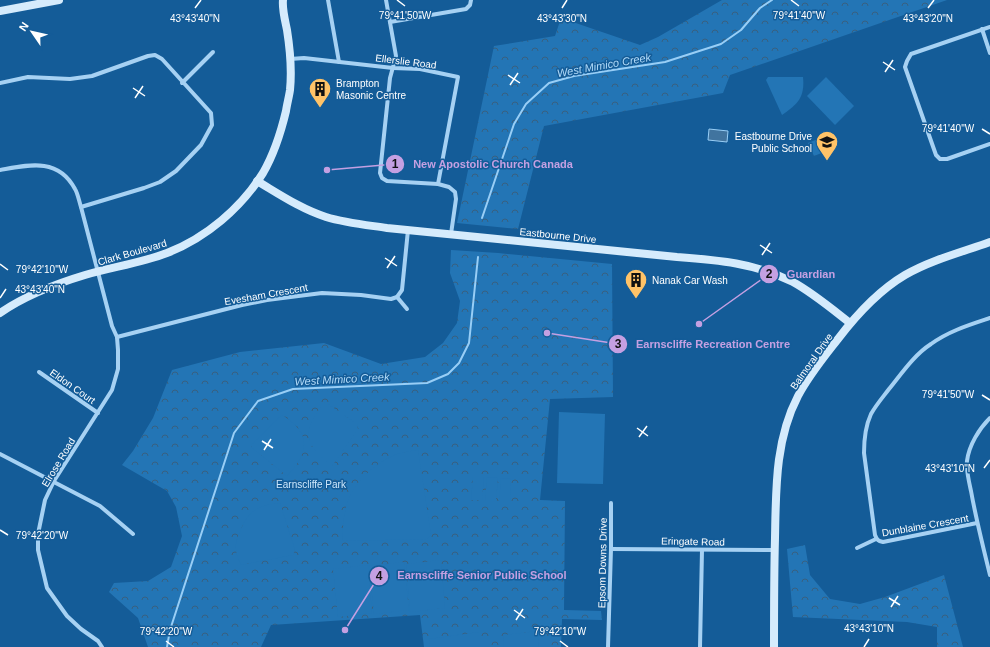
<svg xmlns="http://www.w3.org/2000/svg" width="990" height="647" font-family="Arial,sans-serif">
<style>
.forest{fill:url(#forest-crowns)}
.pitch{fill:#2375b5}
.water{fill:#41749f;stroke:#98cef6}
.lines{fill:none;stroke-linecap:round;stroke-linejoin:round}
.stream{stroke:#98cef6;stroke-width:2}
.street{stroke:#a6d1f3;stroke-width:4}
.secondary{stroke:#d5ebfc;stroke-width:8}
.ticks{fill:none;stroke:#fff;stroke-width:1.5}
.labels{text-anchor:middle;stroke-width:3;stroke-linejoin:round;paint-order:stroke}
.street-label{font-size:10px;fill:#fff;stroke:#145c98}
.poi-label{font-size:10px;fill:#fff;stroke:#145c98;text-anchor:start}
.park-label{font-size:10px;fill:#cee8fd;stroke:#145c98}
.water-label{font-size:11px;font-style:italic;fill:#b2dbf9;stroke:#145c98}
.ticks-label{font-size:10px;text-anchor:middle;fill:#fff;stroke:#145c98;stroke-width:3;stroke-linejoin:round;paint-order:stroke}
.leader{fill:none;stroke:#c4a0e2;stroke-width:1.5}
.callout-dot{fill:#c4a0e2;stroke:#145c98;stroke-width:1.5}
.mark-label{font-size:12px;text-anchor:middle;font-weight:bold;fill:#111}
.callout-label{font-size:11px;text-anchor:middle;font-weight:bold;fill:#c4a0e2;stroke:#145c98;stroke-width:3;stroke-linejoin:round;paint-order:stroke}
</style>
<defs>
<pattern id="forest-crowns" width="20" height="18" patternUnits="userSpaceOnUse"><rect width="20" height="18" fill="#2375b5"/><path d="M2 6a3 3 0 1 1 6 0M12 15a3 3 0 1 1 6 0" fill="none" stroke="#386080"/></pattern>
</defs>
<rect width="100%" height="100%" fill="#145c98"/>
<g class="forest">
<path d="M722 0H947L730 75 723 93 544 126 518 229 457 223 494 46 555 36 561 18 640 45 658 37Z"/>
<path d="M823 137 829 150 814 156 808 143Z"/>
<path d="M451 250 498 253 612 264 613 397 550 399 540 500 565 501 564 610 601 611 602 620 562 619 561 647H424L420 615 271 625 261 647H148L138 618 109 592 114 583 148 581 171 567 182 536 176 507 167 491 122 465 133 451 153 418 172 370 240 352 324 343 381 364 425 357 443 343 457 323 460 301 450 273Z"/>
<path d="M805 545 810 575 830 599 860 604 885 597 944 575 963 647H937V627L907 622 793 617 787 549Z"/>
</g>
<g class="pitch">
<path d="M768 77H803C805 97 798 104 782 115L766 80Z"/>
<path d="M826 77 854 106 835 125 807 96Z"/>
<path d="M325 402 357 424 358 429 332 466C302 443 302 430 325 402Z"/>
<path d="M559 412 605 414 603 484 557 483Z"/>
<path d="M282 415C312 433 309 453 287 476L252 448 251 445Z"/>
<path d="M418 450 431 535 427 539 342 541C343 529 343 516 347 504 353 482 377 462 397 454 403 452 411 451 418 450Z"/>
<path d="M473 477H484L482 500H471Z"/>
<path d="M487 477 498 478 496 501H485Z"/>
<path d="M501 478 511 479 510 502H499Z"/>
<path d="M280 503 295 550 293 555 241 565C239 560 236 554 236 550 235 545 237 539 239 534 247 512 257 505 280 503Z"/>
<path d="M441 560 445 608 410 612 406 564Z"/>
<path d="M404 562 409 610 374 614 369 566Z"/>
<path d="M368 565 372 613 338 617 333 569Z"/>
<path d="M538 631 539 647H504L503 635Z"/>
<path d="M479 632V647H430L429 639Z"/>
</g>
<path class="water" d="M709 129 728 131 727 142 708 140Z"/>
<g class="lines">
<g class="stream">
<path d="M482 218 514 124 526 104 549 83 574 76 665 62 721 44 741 30 760 8 772 0"/>
<path d="M167 647 170 630 234 433 258 401 293 389 427 383 448 374 459 363 469 343 478 257"/>
</g>
<g class="street">
<path d="M328 0 339 62"/>
<path d="M386 0 396 56 390 78 380 173 382 178 387 181 438 184 449 187 455 192 456 199 451 234"/>
<path d="M390 22 466 9 470 5 471 0"/>
<path d="M990 27 911 54 907 61 905 67 936 155 940 159H947L990 144"/>
<path d="M982 29 990 53"/>
<path d="M290 59 304 58 393 68 420 69 458 77 438 184"/>
<path d="M0 83 28 77 70 79 92 76 148 56 155 55 162 59 211 113 212 125 201 145 176 171 160 182 144 188 81 207"/>
<path d="M182 83 213 52"/>
<path d="M0 170C28 165 58 157 75 189 78 194 79 201 81 207L112 326 117 337 118 350V369L112 390 54 481 45 500 38 534V550L47 588 67 616 81 629 98 641 102 647"/>
<path d="M397 297 407 309"/>
<path d="M117 337 242 305 267 300 322 293 361 295 391 299 397 297 402 290 408 230"/>
<path d="M39 372 98 413"/>
<path d="M990 418C979 429 969 445 967 461 966 470 969 482 971 491 976 519 983 547 990 575"/>
<path d="M0 454 100 506 133 534"/>
<path d="M977 523 883 542C878 541 877 540 875 535L864 453C864 440 865 427 871 414 876 405 883 397 889 389 902 373 914 355 931 344 949 331 969 325 990 318"/>
<path d="M857 548 876 539"/>
<path d="M611 549 774 550"/>
<path d="M608 647 611 549V503"/>
<path d="M700 647 702 550"/>
</g>
<g class="secondary">
<path d="M0 11 59 0"/>
<path d="M257 181C279 194 301 209 326 217 346 223 367 225 387 228L677 257C718 260 755 263 793 282 813 293 832 309 850 323"/>
<path d="M0 313C26 295 55 284 85 275 112 267 141 263 167 253 206 238 241 208 263 173 274 154 281 132 286 111 287 104 289 97 290 90 292 70 290 49 287 30 285 20 282 9 283 0"/>
<path d="M774 647C774 611 774 574 775 538 776 490 775 440 798 396 809 375 824 357 838 339 857 314 878 291 905 275 931 260 962 252 990 242"/>
</g>
</g>
<path class="ticks" d="M397 0 405 6M791 0 799 6M195 8 201 0M562 8 567 0M928 8 934 0M883 62 895 70M885 72 893 60M508 75 520 83M510 85 518 73M133 88 145 96M135 98 143 86M982 129 990 134M760 245 772 253M762 255 770 243M385 258 397 266M0 264 8 270M387 268 395 256M0 298 6 289M982 395 990 400M637 428 648 436M639 437 647 426M262 441 273 448M264 450 271 439M984 468 990 460M0 530 8 535M889 598 900 605M891 607 898 596M514 610 525 618M516 620 523 609M166 641 174 647M560 641 568 647M864 647 869 639"/>
<defs>
<g id="building-pin" transform="scale(1.15)"><path d="M0 17L-7.5 6A9.5 9.5 0 1 1 7.5 6Z" fill="#ffc368" stroke="#145c98"/><path d="M-4-6H4V6H1V3H-1V6H-4ZM-2.5-4.3h1.7v1.8h-1.7ZM.8-4.3h1.7v1.8H.8ZM-2.5-1h1.7V.8h-1.7ZM.8-1h1.7V.8H.8Z" fill="#111"/></g>
<g id="school-pin" transform="scale(1.15)"><path d="M0 17L-7.5 6A9.5 9.5 0 1 1 7.5 6Z" fill="#ffc368" stroke="#145c98"/><path d="M0-5L7-2L0 1L-7-2ZM-4 1L0 2.5L4 1V4Q0 6-4 4Z" fill="#111"/></g>
</defs>
<g fill-rule="evenodd">
<use href="#building-pin" x="320" y="89"/>
<use href="#school-pin" x="827" y="142"/>
<use href="#building-pin" x="636" y="280"/>
</g>
<g class="labels">
<g class="street-label">
<text transform="translate(406 61) rotate(7)" y="4">Ellerslie Road</text>
<text transform="translate(558 235) rotate(6)" y="4">Eastbourne Drive</text>
<text transform="translate(132 252) rotate(-16)" y="4">Clark Boulevard</text>
<text transform="translate(266 294) rotate(-10)" y="4">Evesham Crescent</text>
<text transform="translate(811 361) rotate(-55)" y="4">Balmoral Drive</text>
<text transform="translate(73 386) rotate(35)" y="4">Eldon Court</text>
<text transform="translate(58 462) rotate(-59)" y="4">Elrose Road</text>
<text transform="translate(925 525) rotate(-10)" y="4">Dunblaine Crescent</text>
<text transform="translate(693 541) rotate(1)" y="4">Eringate Road</text>
<text transform="translate(602 563) rotate(-89)" y="4">Epsom Downs Drive</text>
</g>
<g class="poi-label">
<text x="336" y="87">Brampton<tspan x="336" dy="12">Masonic Centre</tspan></text>
<text x="812" y="140" text-anchor="end">Eastbourne Drive<tspan x="812" dy="12">Public School</tspan></text>
<text x="652" y="284">Nanak Car Wash</text>
</g>
<g class="park-label">
<text x="311" y="488">Earnscliffe Park</text>
</g>
<g class="water-label">
<text transform="translate(604 65) rotate(-10)" y="4">West Mimico Creek</text>
<text transform="translate(342 379) rotate(-3)" y="4">West Mimico Creek</text>
</g>
</g>
<g class="ticks-label">
<text x="405" y="19">79°41'50"W</text>
<text x="799" y="19">79°41'40"W</text>
<text x="195" y="22">43°43'40"N</text>
<text x="562" y="22">43°43'30"N</text>
<text x="928" y="22">43°43'20"N</text>
<text x="948" y="132">79°41'40"W</text>
<text x="42" y="273">79°42'10"W</text>
<text x="40" y="293">43°43'40"N</text>
<text x="948" y="398">79°41'50"W</text>
<text x="950" y="472">43°43'10"N</text>
<text x="42" y="539">79°42'20"W</text>
<text x="869" y="632">43°43'10"N</text>
<text x="166" y="635">79°42'20"W</text>
<text x="560" y="635">79°42'10"W</text>
</g>
<path class="leader" d="M327 170L395 164M699 324L769 274M547 333L618 344M345 630L379 576"/>
<g class="callout-dot">
<circle cx="327" cy="170" r="4"/>
<circle cx="699" cy="324" r="4"/>
<circle cx="547" cy="333" r="4"/>
<circle cx="345" cy="630" r="4"/>
<circle cx="395" cy="164" r="10"/>
<circle cx="769" cy="274" r="10"/>
<circle cx="618" cy="344" r="10"/>
<circle cx="379" cy="576" r="10"/>
</g>
<g class="mark-label">
<text x="395" y="168">1</text>
<text x="769" y="278">2</text>
<text x="618" y="348">3</text>
<text x="379" y="580">4</text>
</g>
<g class="callout-label">
<text x="493" y="168">New Apostolic Church Canada</text>
<text x="811" y="278">Guardian</text>
<text x="713" y="348">Earnscliffe Recreation Centre</text>
<text x="482" y="579">Earnscliffe Senior Public School</text>
</g>
<g transform="translate(32 32) rotate(304)" stroke="#145c98" stroke-width="3" paint-order="stroke">
<path d="M0-3L7 15L0 10L-7 15Z" fill="#ffffff"/>
<text y="-6" font-size="11" font-weight="bold" text-anchor="middle" fill="#ffffff">N</text>
</g>
</svg>
